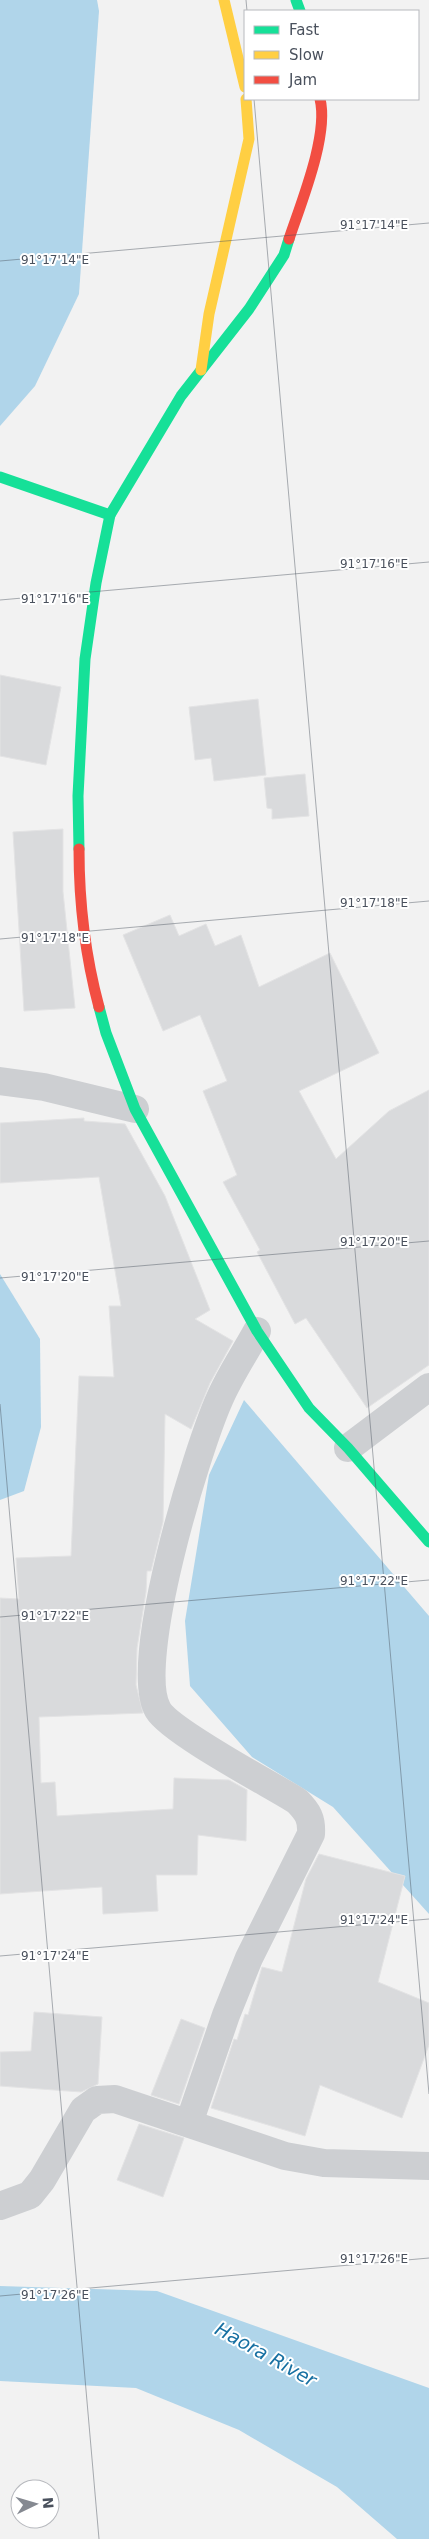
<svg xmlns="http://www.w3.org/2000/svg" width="429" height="2539" font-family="'DejaVu Sans',sans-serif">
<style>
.water{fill:#b0d5ea}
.building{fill:#d9dadc;stroke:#e3e3e4}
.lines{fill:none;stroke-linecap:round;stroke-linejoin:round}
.street{stroke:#cdcfd2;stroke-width:28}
.fast{stroke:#16e098;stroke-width:11}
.slow{stroke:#ffcf43;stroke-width:11}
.jam{stroke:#f24e42;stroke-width:11}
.ticks{fill:none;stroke:#4a515d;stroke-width:1;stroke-opacity:0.45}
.labels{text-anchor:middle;stroke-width:4;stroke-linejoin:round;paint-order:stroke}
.water-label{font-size:19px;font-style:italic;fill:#1770a2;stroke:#fff}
.ticks-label{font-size:12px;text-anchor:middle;fill:#4a515d;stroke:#fff;stroke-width:4;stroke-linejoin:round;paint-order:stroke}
</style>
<rect width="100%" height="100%" fill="#f2f2f2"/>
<g class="water">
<path d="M0 0H97L99 11 79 294 35 386 0 426Z"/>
<path d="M0 1274 40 1339 41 1427 24 1491 0 1500Z"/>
<path d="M244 1400 429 1616V1914L333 1807 252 1757 190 1686 185 1621 209 1475Z"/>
<path d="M0 2286 157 2291 429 2388V2539H397L337 2487 239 2430 136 2388 0 2381Z"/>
</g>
<g class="building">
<path d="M0 675 61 687 46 765 0 756Z"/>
<path d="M258 699 266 775 214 781 211 758 195 760 189 707Z"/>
<path d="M305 774 309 816 272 819V809L267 808 264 778Z"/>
<path d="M63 829V892L75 1008 24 1011 13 832Z"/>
<path d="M170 915 179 936 206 924 215 946 241 935 259 987 330 953 379 1053 299 1091 336 1159 389 1111 429 1090V1365L367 1408 306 1318 295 1324 257 1252 260 1250 223 1182 237 1175 203 1091 227 1081 200 1015 163 1031 123 935Z"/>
<path d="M84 1118V1121L125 1124 165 1196 210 1310 195 1319 233 1341 210 1383 191 1429 165 1414 163 1522 151 1571H147L146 1592 137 1648 136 1685 143 1713 39 1717 41 1783 55 1782 57 1816 173 1809 174 1778 229 1780 247 1790 246 1841 198 1835 197 1875H156L158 1911 103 1914 102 1887 0 1894V1598L19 1599 16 1558 71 1556 79 1376 114 1377 109 1306H121L99 1177 0 1183V1123Z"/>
<path d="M319 1854 405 1876 378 1982 429 2003V2045L402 2118 320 2085 305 2136 211 2108 234 2039 237 2040 245 2014 248 2015 262 1967 282 1972 306 1879Z"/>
<path d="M34 2012 102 2017 98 2084 81 2092 0 2086V2052L31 2051Z"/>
<path d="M181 2019 205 2028 179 2104 151 2095Z"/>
<path d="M139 2124 184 2138 163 2197 117 2180Z"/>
</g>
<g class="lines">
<g class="street">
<path d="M0 1081 44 1087 135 1109"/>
<path d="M348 1448 429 1387"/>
<path d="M189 2123 226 2015 249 1958 311 1834C312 1819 308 1812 297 1801 270 1784 171 1732 158 1710 131 1664 197 1449 220 1398 230 1375 245 1353 257 1331"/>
<path d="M0 2206 30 2195 42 2180 83 2110 97 2100 115 2099 285 2156 324 2163 429 2166"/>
</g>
<g class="fast">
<path d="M296 0 300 11"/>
<path d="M0 477 110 515"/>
<path d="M79 849 78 796 85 659 96 583 110 515 181 396 249 309 284 255 289 239"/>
<path d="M99 1007 106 1033 135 1109 257 1331 309 1408 348 1448 429 1542"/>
</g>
<g class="slow">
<path d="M224 0 245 87"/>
<path d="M201 370 209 314 249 139 246 99"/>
</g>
<g class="jam">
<path d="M289 239C301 203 329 135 320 99"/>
<path d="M79 849C79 903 85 955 99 1007"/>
</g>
</g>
<path class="ticks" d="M246 0 247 11M254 99 429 2094M0 261 429 223M0 600 429 562M0 939 429 901M0 1278 429 1241M0 1404 99 2539M0 1617 429 1580M0 1956 429 1919M0 2296 429 2258"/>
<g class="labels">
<g class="water-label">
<text transform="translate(266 2354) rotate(29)" y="7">Haora River</text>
</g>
</g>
<g class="ticks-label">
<text x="374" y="229">91°17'14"E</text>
<text x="55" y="264">91°17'14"E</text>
<text x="374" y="568">91°17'16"E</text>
<text x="55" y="603">91°17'16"E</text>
<text x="374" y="907">91°17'18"E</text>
<text x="55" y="942">91°17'18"E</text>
<text x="374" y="1246">91°17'20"E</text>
<text x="55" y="1281">91°17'20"E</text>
<text x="374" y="1585">91°17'22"E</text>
<text x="55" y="1620">91°17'22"E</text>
<text x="374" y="1924">91°17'24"E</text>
<text x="55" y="1960">91°17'24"E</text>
<text x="374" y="2263">91°17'26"E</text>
<text x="55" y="2299">91°17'26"E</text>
</g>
<rect x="244" y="10" width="175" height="90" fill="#ffffff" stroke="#b7b9be"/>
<rect x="254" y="26" width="25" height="8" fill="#16e098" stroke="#b7b9be"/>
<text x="289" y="35" font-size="15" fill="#4a515d">Fast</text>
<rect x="254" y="51" width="25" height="8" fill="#ffcf43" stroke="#b7b9be"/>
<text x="289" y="60" font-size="15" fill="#4a515d">Slow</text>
<rect x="254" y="76" width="25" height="8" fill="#f24e42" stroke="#b7b9be"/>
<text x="289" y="85" font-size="15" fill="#4a515d">Jam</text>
<g transform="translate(35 2504) rotate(85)"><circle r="24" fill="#ffffff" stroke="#b7b9be"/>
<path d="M0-4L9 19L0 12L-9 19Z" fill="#858991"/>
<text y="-8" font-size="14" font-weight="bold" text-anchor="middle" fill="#4a515d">N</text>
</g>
</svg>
